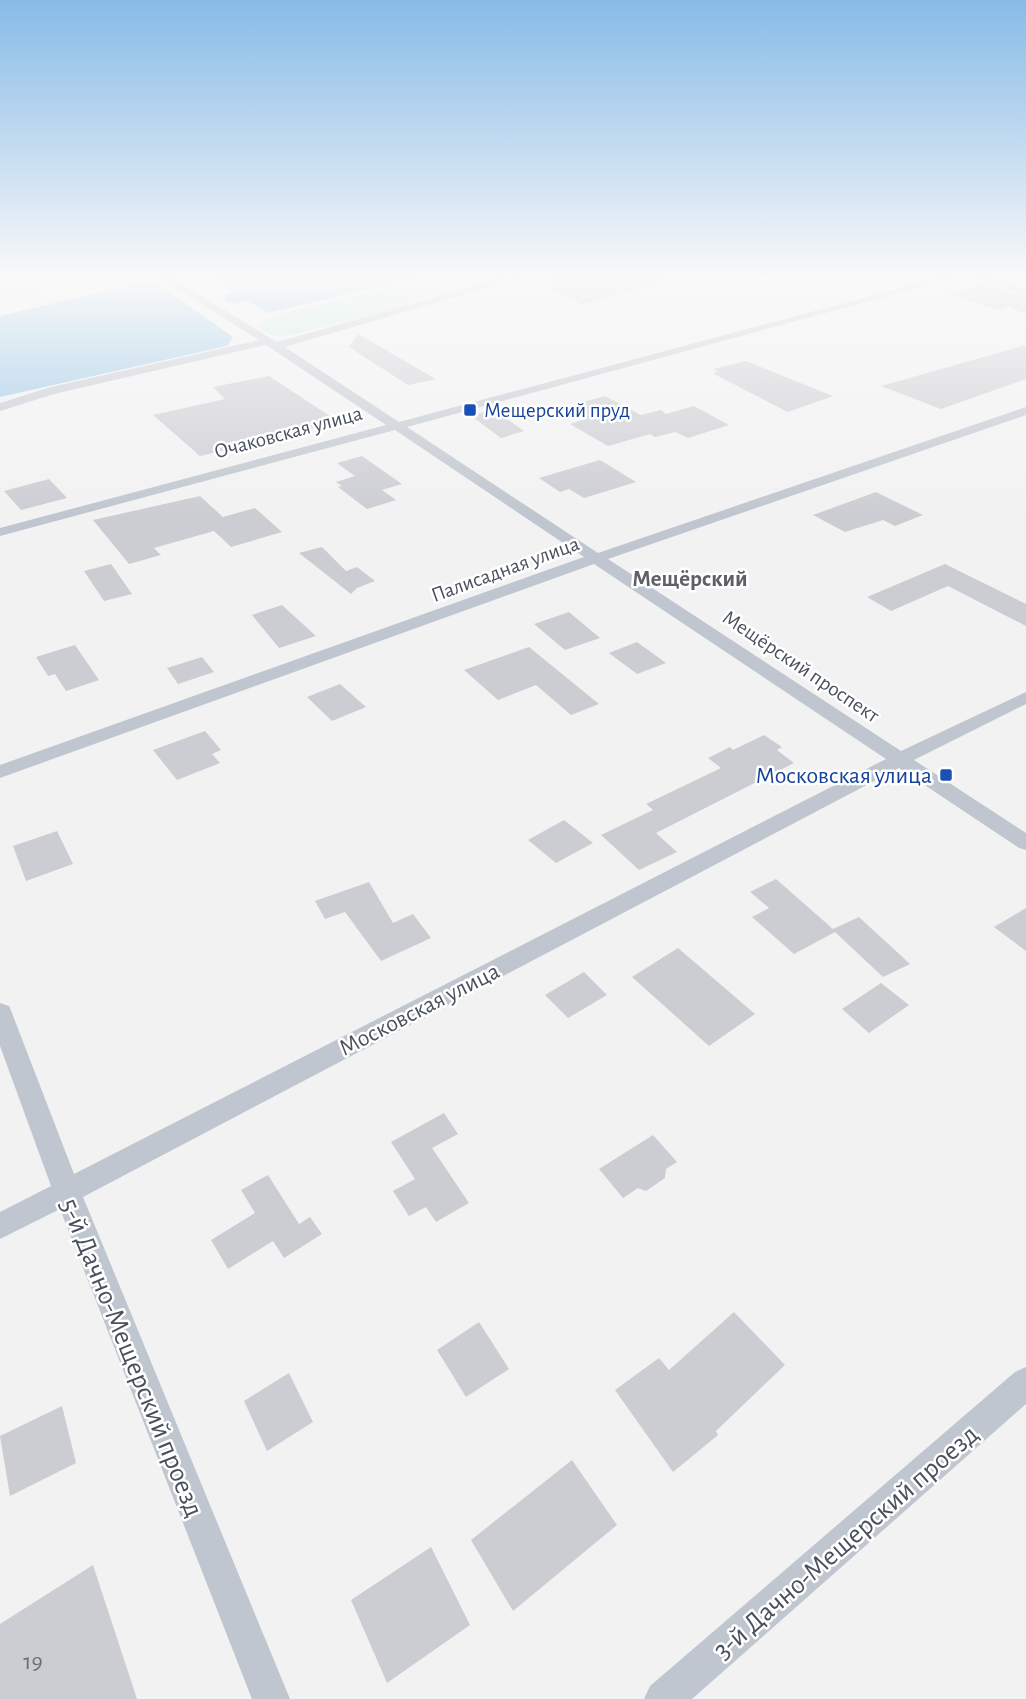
<svg xmlns="http://www.w3.org/2000/svg" width="1026" height="1699" font-family="'Alegreya Sans',sans-serif">
<style>
.green{fill:#c4eddc}
.water{fill:#95c6e6}
.lines{fill:none;stroke-linecap:round;stroke-linejoin:round}
.river{fill:#95c6e6;fill-rule:evenodd}
.building{fill:#cccdd3}
.street{fill:#c0c6cf;fill-rule:evenodd}
.transit-dot{fill:#1a4fb4;stroke:#fff;stroke-width:2.5}
.labels{text-anchor:middle;stroke-width:5;stroke-linejoin:round;paint-order:stroke}
.far-transit-label{font-size:21px;fill:#164399;stroke:#fff;text-anchor:start}
.far-street-label{font-size:21px;fill:#4a515e;stroke:#fff}
.far-quarter-label{font-size:23px;font-weight:bold;fill:#5e6066;stroke:#fff}
.transit-label{font-size:24px;fill:#164399;stroke:#fff;text-anchor:end}
.street-label{font-size:24px;fill:#4a515e;stroke:#fff}
.near-number-label{font-size:24px;fill:#6a707b}
.near-street-label{font-size:28px;fill:#4a515e;stroke:#fff}
</style>
<rect width="100%" height="100%" fill="#f3f2f2"/>
<g class="green">
<path d="M15 277H107L0 300V282Z"/>
<path d="M430 277H504L437 297H414L406 306 283 337 269 334 257 326 275 315Z"/>
</g>
<g class="water">
<path d="M220 277H420L267 313 212 278Z"/>
<path d="M143 282 156 283 233 337 227 346 0 397V316Z"/>
</g>
<g class="lines">
<path class="river" d="M289 277H322L319 281 234 304 227 302 224 298 227 294Z"/>
</g>
<g class="building">
<path d="M544 277H657V284L583 304 548 288 561 285Z"/>
<path d="M983 283 1026 297V314L1009 307 999 310 947 294Z"/>
<path d="M358 334 436 379 408 385 349 347Z"/>
<path d="M1026 345V379L941 409 881 386Z"/>
<path d="M746 361 833 396 788 412 712 373 719 372 713 369Z"/>
<path d="M269 376 339 422 200 456 153 415 225 399 213 387Z"/>
<path d="M605 396 641 415 661 410 666 414 694 406 729 425 688 438 675 432 655 437 650 434 608 446 570 424 585 419 565 407Z"/>
<path d="M494 410 524 431 501 438 470 415Z"/>
<path d="M362 456 402 484 382 490 396 500 367 509 338 487 342 486 336 482 355 476 337 463Z"/>
<path d="M600 460 636 482 584 498 569 489 560 492 539 478Z"/>
<path d="M49 479 67 498 21 510 4 491Z"/>
<path d="M876 492 923 515 895 526 883 520 845 532 813 515Z"/>
<path d="M200 496 223 517 255 508 282 532 231 547 214 531 154 548 161 555 129 564 93 520Z"/>
<path d="M322 547 346 571 357 567 375 581 357 588 351 594 299 553Z"/>
<path d="M111 564 132 594 104 601 84 571Z"/>
<path d="M945 564 1026 604V626L948 586 891 611 867 597Z"/>
<path d="M282 605 316 636 279 648 252 615Z"/>
<path d="M569 612 600 638 565 650 534 624Z"/>
<path d="M637 642 666 663 637 674 609 653Z"/>
<path d="M75 645 99 680 66 691 55 674 48 676 36 657Z"/>
<path d="M529 647 599 704 571 715 536 685 498 700 464 670Z"/>
<path d="M202 657 214 672 178 684 167 668Z"/>
<path d="M340 684 366 707 332 721 307 697Z"/>
<path d="M205 731 221 750 212 754 220 763 177 780 153 750Z"/>
<path d="M764 735 782 747 777 750 794 763 656 833 677 852 639 870 601 835 653 810 646 804 721 768 708 758 730 747 733 750Z"/>
<path d="M564 820 593 843 556 863 528 840Z"/>
<path d="M57 831 73 864 26 881 13 846Z"/>
<path d="M776 879 833 929 859 917 910 964 883 977 835 932 794 954 752 917 769 908 750 892Z"/>
<path d="M369 882 393 923 413 914 431 938 381 961 345 912 325 919 315 901Z"/>
<path d="M1026 908V951L994 927Z"/>
<path d="M678 948 755 1014 709 1046 632 977Z"/>
<path d="M584 972 607 995 568 1018 545 995Z"/>
<path d="M881 983 909 1005 869 1033 842 1009Z"/>
<path d="M444 1113 458 1134 432 1148 469 1203 436 1222 426 1207 409 1216 393 1191 415 1179 391 1142Z"/>
<path d="M653 1135 677 1162 666 1169 665 1178 646 1191 638 1188 623 1198 599 1169Z"/>
<path d="M268 1175 299 1224 310 1217 322 1234 284 1258 273 1241 228 1269 211 1240 255 1213 241 1190Z"/>
<path d="M734 1312 785 1365 716 1431 718 1435 673 1472 615 1390 659 1358 669 1370Z"/>
<path d="M479 1322 509 1369 466 1397 437 1350Z"/>
<path d="M289 1373 313 1422 267 1451 244 1401Z"/>
<path d="M62 1406 76 1463 10 1496 0 1436Z"/>
<path d="M572 1460 617 1525 513 1611 471 1540Z"/>
<path d="M431 1547 470 1625 387 1683 351 1600Z"/>
<path d="M93 1565 137 1699H0V1624Z"/>
</g>
<g class="lines">
<g class="street">
<path d="M158 277H170L277 342 508 277H523L285 347 399 422 942 277H958L407 427 598 553 1026 407V415L608 559 901 751 1026 692V704L914 760 1026 833V850L1019 848 899 768 83 1197 290 1699H252L60 1209 0 1239V1212L51 1186 0 1046V1003L9 1006 12 1013 74 1174 886 759 594 564 0 778V765L584 557 395 430 0 536V528L386 425 266 345 54 394 0 411V403L51 387 259 340Z"/>
<path d="M973 277H988L1026 289V295Z"/>
<path d="M1026 1367V1404L692 1699H644L650 1686 1015 1372Z"/>
</g>
</g>
<linearGradient id="sky" x2="0" y2="1"><stop stop-color="#87bbe7"/><stop offset="0.54" stop-color="#faf9f9"/><stop offset="1" stop-color="#faf9f9" stop-opacity="0"/></linearGradient>
<rect width="1026" height="515" fill="url(#sky)"/>
<g class="transit-dot">
<rect x="463" y="403" width="14" height="14" rx="3.5"/>
<rect x="939" y="768" width="14" height="14" rx="3.5"/>
</g>
<g class="labels">
<g class="far-transit-label">
<text x="484" y="417">Мещерский пруд</text>
</g>
<g class="far-street-label">
<text transform="translate(288 432) rotate(-15)" y="7">Очаковская улица</text>
<text transform="translate(505 569) rotate(-20)" y="7">Палисадная улица</text>
<text transform="translate(801 666) rotate(34)" y="7">Мещёрский проспект</text>
</g>
<g class="far-quarter-label">
<text x="690" y="586">Мещёрский</text>
</g>
<g class="transit-label">
<text x="932" y="783">Московская улица</text>
</g>
<g class="street-label">
<text transform="translate(419 1009) rotate(-27)" y="8">Московская улица</text>
</g>
<g class="near-number-label">
<text x="33" y="1669">19</text>
</g>
<g class="near-street-label">
<text transform="translate(133 1357) rotate(68)" y="10">5-й Дачно-Мещерский проезд</text>
<text transform="translate(845 1541) rotate(-41)" y="10">3-й Дачно-Мещерский проезд</text>
</g>
</g>
</svg>
